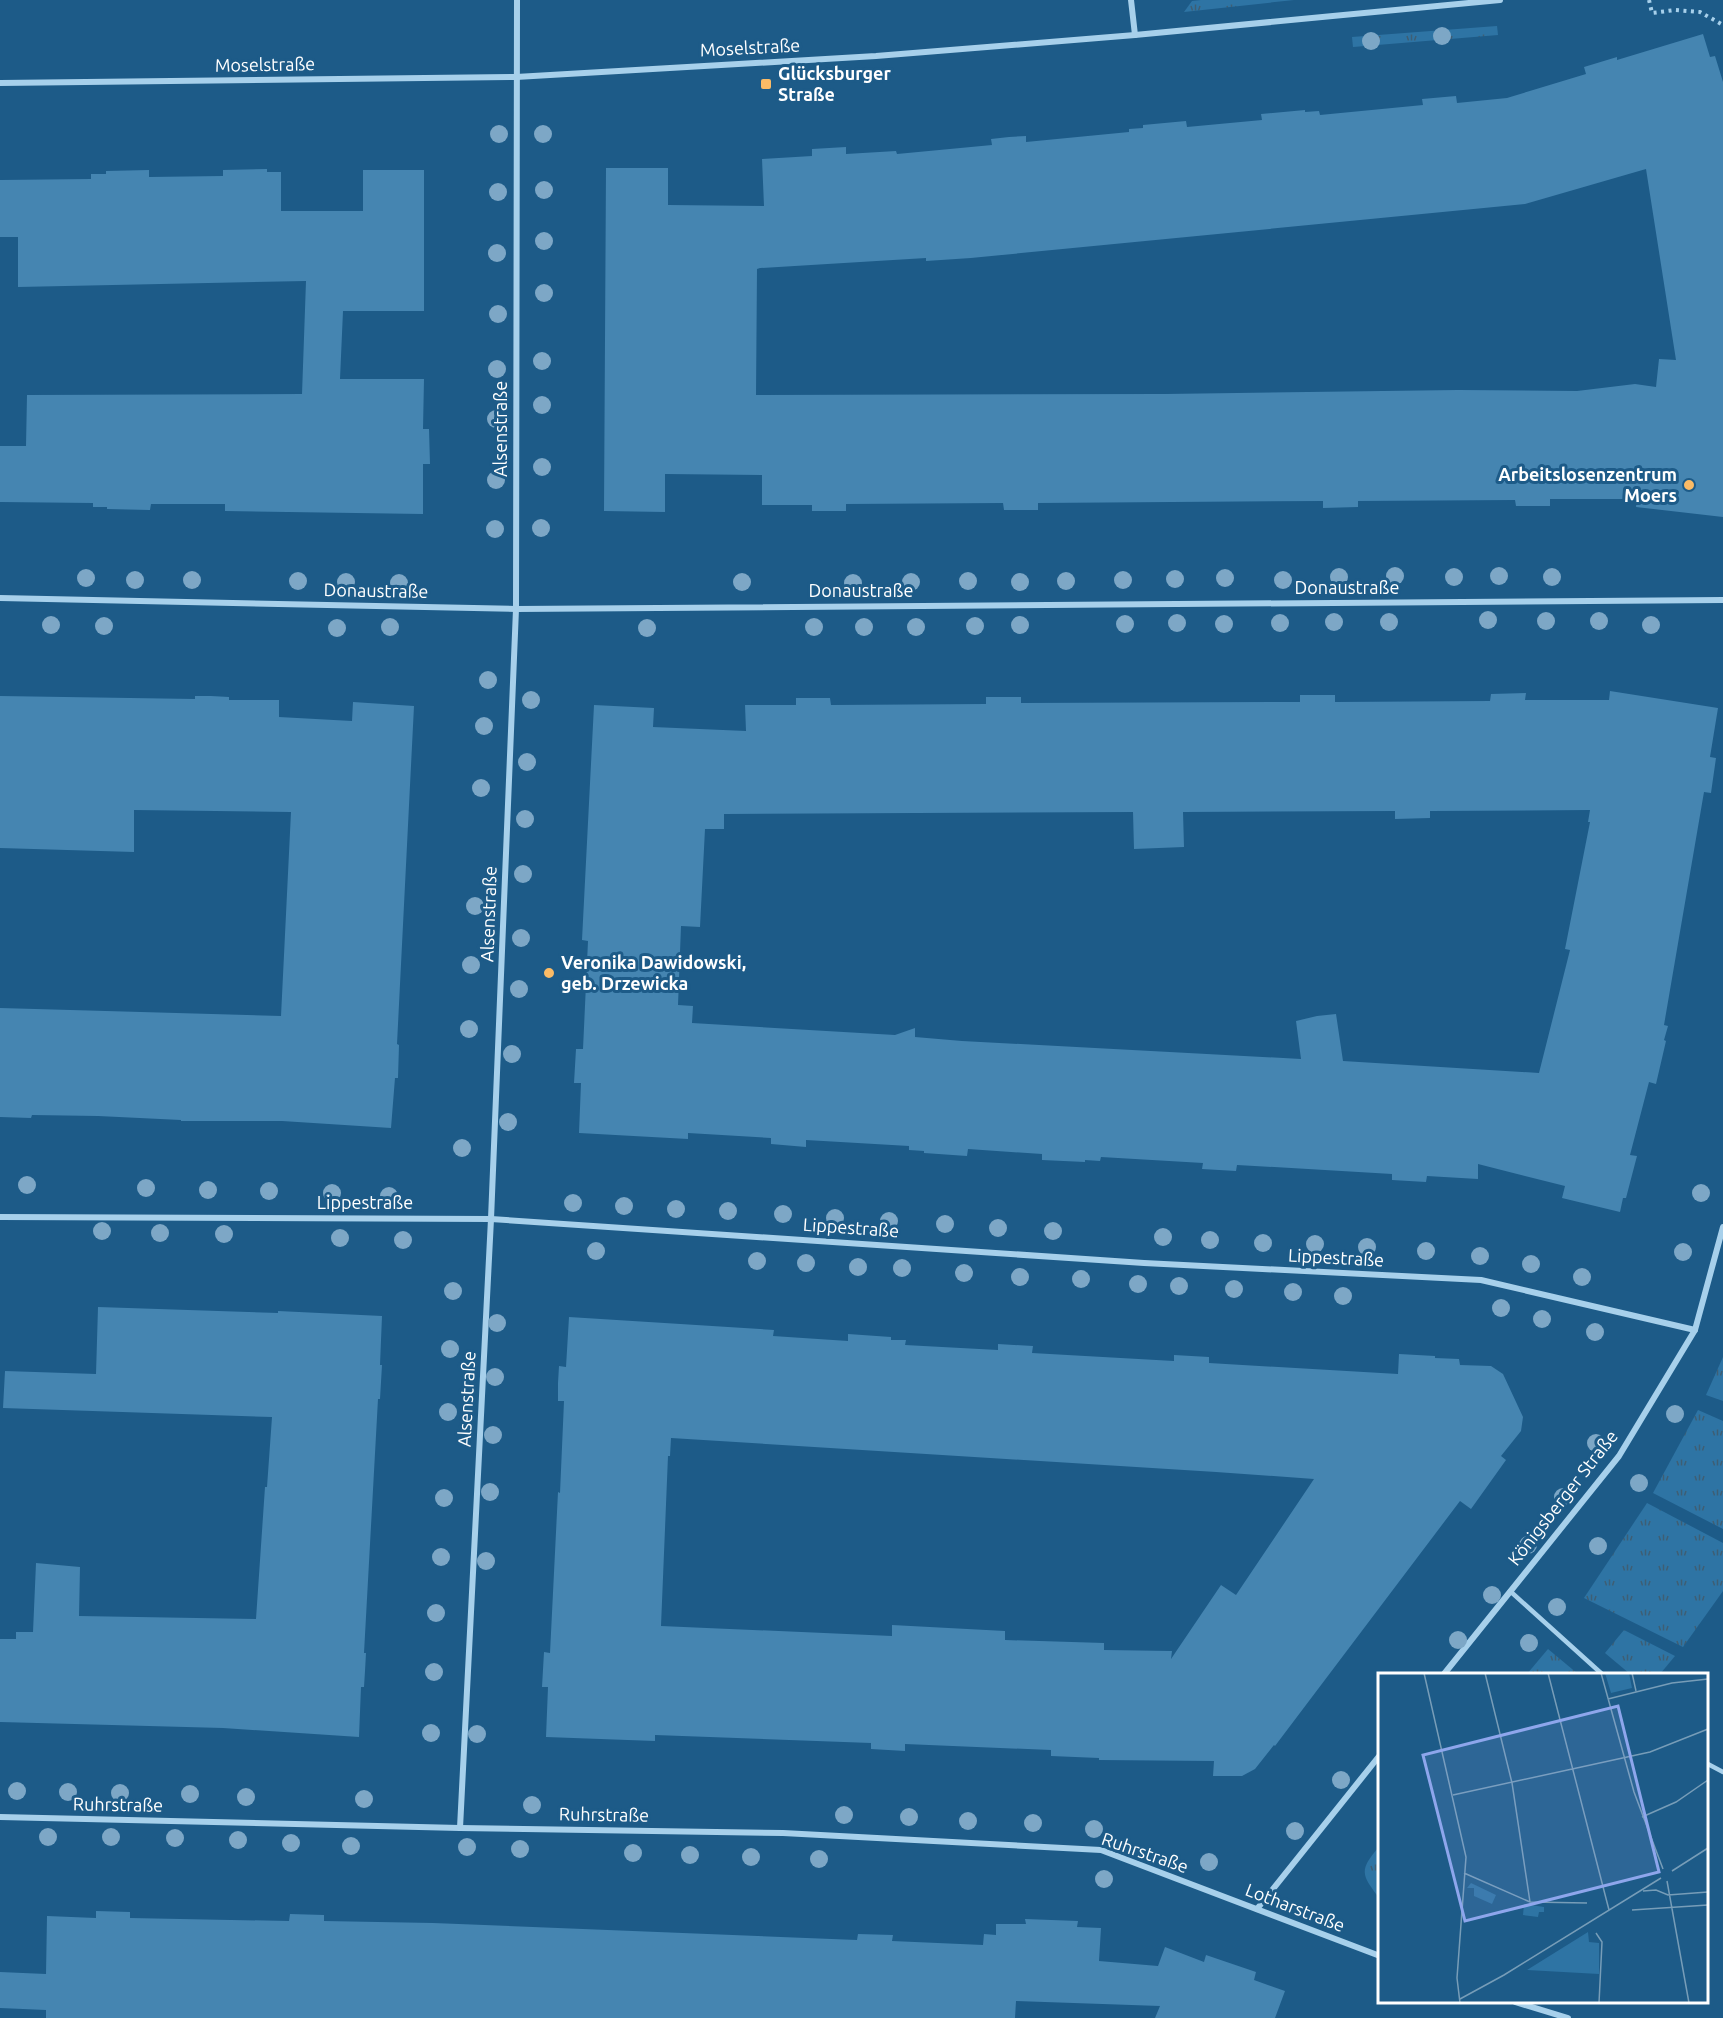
<svg xmlns="http://www.w3.org/2000/svg" width="1723" height="2018" font-family="Ubuntu,sans-serif">
<style>
.grass{fill:url(#grass-tufts)}
.building{fill:#4585b1;fill-rule:evenodd}
.lines{fill:none;stroke-linecap:round;stroke-linejoin:round}
.path{stroke:#a7d0eb;stroke-width:4;stroke-dasharray:3 4.5;stroke-linecap:butt}
.service{stroke:#a7d0eb;stroke-width:4.5}
.minor{stroke:#a7d0eb;stroke-width:6}
.tree{fill:#7da7c6}
.poi-dot{fill:#fbbb66;stroke:#1d5b88;stroke-width:2}
.labels{text-anchor:middle;stroke-width:6;stroke-linejoin:round;paint-order:stroke}
.street-label{font-size:18px;fill:#fff;stroke:#1d5b88}
.poi-label{font-size:18px;font-weight:bold;fill:#fff;stroke:#1d5b88;text-anchor:start}
.inset-road{fill:none;stroke:#779db8;stroke-width:1.5}
.view{fill:#8ea6ec;fill-opacity:0.15;stroke:#8ea6ec;stroke-width:3}
.inset-edge{fill:none;stroke:#fff;stroke-width:3}
</style>
<defs>
<pattern id="grass-tufts" width="24" height="20" patternUnits="userSpaceOnUse" patternTransform="scale(1.5)"><rect width="24" height="20" fill="#2e74a4"/><path d="M3 7l-1-3M5 7V3M7 7l1-3M15 17l-1-3M17 17v-4M19 17l1-3" fill="none" stroke="#3e5e74"/></pattern>
</defs>
<rect width="100%" height="100%" fill="#1d5b88"/>
<g class="grass">
<path d="M1201 0H1294L1184 12 1192 1Z"/>
<path d="M1497 26 1498 35 1353 47 1352 37Z"/>
<path d="M1723 1357V1401L1706 1395Z"/>
<path d="M1698 1410 1723 1421V1529L1653 1493Z"/>
<path d="M1647 1503 1723 1543V1591L1683 1647 1584 1598Z"/>
<path d="M1624 1630 1675 1656 1660 1674H1630L1605 1653Z"/>
<path d="M1548 1649 1578 1674H1527Z"/>
<path d="M1379 1847V1898C1361 1874 1359 1870 1379 1847Z"/>
</g>
<g class="building">
<path d="M1703 34 1710 57 1715 56 1723 82V517L1636 507 1637 499H1550V506H1516L1515 500 1358 501V507L1323 508V501L1038 503V510H1004L1003 503 846 504V511H812V505H762V475L665 474V512L604 511 606 168H668V205L764 206 762 159 812 156V149L846 147V154L896 151 897 154 992 145 991 139 1009 137 1026 136V142L1129 132V129L1143 128V125L1186 121 1187 127 1262 120 1261 114 1305 110V112L1319 111 1320 115 1423 105 1422 99 1456 96 1457 103 1507 98 1586 74 1584 67 1617 57V60ZM1646 169 1676 360 1659 359 1656 387 1635 384 1577 391 1458 390 1165 394 756 395 757 269 760 268 926 258V261L971 258 1525 204Z"/>
<path d="M267 169V172H281V211H363V170H424V311H343L340 379H424L423 429H429L430 464H423V514L225 511V504H151L150 510 107 509V507H93V503L0 502V446H26L27 395 302 394 306 281 18 287V237H0V180L91 179V174H106V171L149 170V177L223 176V170Z"/>
<path d="M1610 691 1718 708 1710 757 1716 758 1711 793 1704 792 1664 1025 1668 1026 1664 1040 1666 1041 1656 1084 1649 1082 1630 1155 1637 1156 1626 1198H1623L1620 1212 1562 1198 1565 1186 1478 1164V1179L1427 1176 1426 1182 1392 1180V1174L1308 1169 1237 1165 1236 1171 1202 1169 1203 1163 1101 1157 1100 1161 1085 1160V1162L1042 1160V1154L968 1149 967 1156 924 1153V1151L909 1150V1146L806 1140V1147L771 1144V1138L688 1133V1139L579 1133 581 1083H574L576 1049H583L588 941 582 940 594 705 654 708 653 727 746 731 745 705H796V698H830L831 705 986 704V697H1021V703L1300 702V695H1335V702L1490 701 1491 694 1526 693 1525 700H1609ZM1590 810 1588 822H1590L1565 949 1570 950 1539 1073 1343 1061 1336 1014 1317 1016 1296 1021 1301 1059 962 1041 915 1037V1028L895 1035 692 1023 693 1006 678 1005 681 926 700 927 705 829H724V814L1133 812 1134 849 1184 847 1183 812 1395 811V819L1430 818V811Z"/>
<path d="M0 696 195 699V696H211L229 697V700H279V717L352 721 353 702 414 706 397 1044 399 1045 398 1078H395L391 1128 282 1121H181V1120L98 1116 32 1115 31 1118 0 1117V1008L281 1016 291 812 134 810V852L0 848Z"/>
<path d="M98 1307 278 1313V1311L382 1316 380 1365H382L380 1399H378L364 1653H366L365 1671 364 1687H361L359 1737 223 1728 0 1722V1639H16V1632H33L36 1563 80 1567 79 1616 256 1619 265 1487H267L272 1417 3 1408 5 1371 96 1374Z"/>
<path d="M569 1317 774 1330 773 1336 848 1341V1334L891 1337V1340H906L905 1345 998 1350V1344L1033 1346 1032 1353 1174 1361V1355L1209 1357V1363L1398 1374 1399 1354 1435 1356V1358L1459 1359 1460 1365 1491 1366 1503 1374 1523 1417 1521 1431 1501 1456 1506 1460 1471 1509 1460 1501 1275 1746 1274 1745 1255 1769 1242 1776H1213L1214 1761 1099 1760V1758L1051 1756V1750L905 1744V1751L871 1749V1743L655 1735V1741L546 1737 548 1687H542L544 1652 550 1653 558 1492 560 1493 564 1401H558V1383L559 1366 566 1367ZM671 1438 1216 1472 1314 1479 1236 1595 1221 1585 1171 1659 1172 1651 1104 1650V1643L1005 1640V1631L892 1625V1636L661 1626 668 1456H670Z"/>
<path d="M96 1911 130 1912V1918L289 1921 290 1914 324 1915V1921L433 1923 857 1940 858 1934 893 1935 892 1941 983 1945 984 1934 996 1935V1924H1026L1025 1919 1078 1921 1077 1927 1101 1928 1099 1961 1158 1966 1165 1947 1204 1962 1206 1955 1256 1972 1254 1980 1285 1991 1275 2018H1155L1160 2006 1016 2001 1015 2018H46V2010L0 2008V1972L46 1974 47 1916 96 1918Z"/>
</g>
<g class="lines">
<path class="path" d="M1649 0 1652 13 1675 10 1700 12 1723 25"/>
<g class="service">
<path d="M1510 1591 1602 1674"/>
<path d="M1706 1763 1723 1772"/>
</g>
<g class="minor">
<path d="M1131 0 1135 35"/>
<path d="M0 83 516 77 876 56 1135 35 1500 0"/>
<path d="M0 598 516 609 1723 600"/>
<path d="M0 1217 491 1219 1144 1263 1481 1280 1695 1330"/>
<path d="M1444 1674 1619 1456 1695 1330 1723 1227"/>
<path d="M0 1817 460 1828 783 1833 1101 1850 1380 1956"/>
<path d="M460 1828 491 1219 516 609 517 0"/>
<path d="M1257 1909 1380 1755"/>
<path d="M1515 2002 1568 2018"/>
</g>
</g>
<g class="tree">
<circle cx="1442" cy="36" r="9"/>
<circle cx="1371" cy="41" r="9"/>
<circle cx="499" cy="134" r="9"/>
<circle cx="543" cy="134" r="9"/>
<circle cx="544" cy="190" r="9"/>
<circle cx="498" cy="192" r="9"/>
<circle cx="544" cy="241" r="9"/>
<circle cx="497" cy="253" r="9"/>
<circle cx="544" cy="293" r="9"/>
<circle cx="498" cy="314" r="9"/>
<circle cx="542" cy="361" r="9"/>
<circle cx="497" cy="369" r="9"/>
<circle cx="542" cy="405" r="9"/>
<circle cx="496" cy="419" r="9"/>
<circle cx="542" cy="467" r="9"/>
<circle cx="496" cy="480" r="9"/>
<circle cx="541" cy="528" r="9"/>
<circle cx="495" cy="529" r="9"/>
<circle cx="1395" cy="576" r="9"/>
<circle cx="1499" cy="576" r="9"/>
<circle cx="1339" cy="577" r="9"/>
<circle cx="1454" cy="577" r="9"/>
<circle cx="1552" cy="577" r="9"/>
<circle cx="86" cy="578" r="9"/>
<circle cx="1225" cy="578" r="9"/>
<circle cx="1175" cy="579" r="9"/>
<circle cx="135" cy="580" r="9"/>
<circle cx="192" cy="580" r="9"/>
<circle cx="1123" cy="580" r="9"/>
<circle cx="1283" cy="580" r="9"/>
<circle cx="298" cy="581" r="9"/>
<circle cx="968" cy="581" r="9"/>
<circle cx="1066" cy="581" r="9"/>
<circle cx="346" cy="582" r="9"/>
<circle cx="742" cy="582" r="9"/>
<circle cx="911" cy="582" r="9"/>
<circle cx="1020" cy="582" r="9"/>
<circle cx="399" cy="583" r="9"/>
<circle cx="853" cy="583" r="9"/>
<circle cx="1488" cy="620" r="9"/>
<circle cx="1546" cy="621" r="9"/>
<circle cx="1599" cy="621" r="9"/>
<circle cx="1334" cy="622" r="9"/>
<circle cx="1389" cy="622" r="9"/>
<circle cx="1177" cy="623" r="9"/>
<circle cx="1280" cy="623" r="9"/>
<circle cx="1125" cy="624" r="9"/>
<circle cx="1224" cy="624" r="9"/>
<circle cx="51" cy="625" r="9"/>
<circle cx="1020" cy="625" r="9"/>
<circle cx="1651" cy="625" r="9"/>
<circle cx="104" cy="626" r="9"/>
<circle cx="975" cy="626" r="9"/>
<circle cx="390" cy="627" r="9"/>
<circle cx="814" cy="627" r="9"/>
<circle cx="864" cy="627" r="9"/>
<circle cx="916" cy="627" r="9"/>
<circle cx="337" cy="628" r="9"/>
<circle cx="647" cy="628" r="9"/>
<circle cx="488" cy="680" r="9"/>
<circle cx="531" cy="700" r="9"/>
<circle cx="484" cy="726" r="9"/>
<circle cx="527" cy="762" r="9"/>
<circle cx="481" cy="788" r="9"/>
<circle cx="525" cy="819" r="9"/>
<circle cx="523" cy="874" r="9"/>
<circle cx="475" cy="906" r="9"/>
<circle cx="521" cy="938" r="9"/>
<circle cx="471" cy="965" r="9"/>
<circle cx="519" cy="989" r="9"/>
<circle cx="469" cy="1029" r="9"/>
<circle cx="512" cy="1054" r="9"/>
<circle cx="508" cy="1122" r="9"/>
<circle cx="462" cy="1148" r="9"/>
<circle cx="27" cy="1185" r="9"/>
<circle cx="146" cy="1188" r="9"/>
<circle cx="208" cy="1190" r="9"/>
<circle cx="269" cy="1191" r="9"/>
<circle cx="332" cy="1193" r="9"/>
<circle cx="1701" cy="1193" r="9"/>
<circle cx="389" cy="1196" r="9"/>
<circle cx="573" cy="1203" r="9"/>
<circle cx="624" cy="1206" r="9"/>
<circle cx="676" cy="1209" r="9"/>
<circle cx="728" cy="1211" r="9"/>
<circle cx="783" cy="1214" r="9"/>
<circle cx="835" cy="1218" r="9"/>
<circle cx="889" cy="1221" r="9"/>
<circle cx="945" cy="1224" r="9"/>
<circle cx="998" cy="1228" r="9"/>
<circle cx="102" cy="1231" r="9"/>
<circle cx="1053" cy="1231" r="9"/>
<circle cx="160" cy="1233" r="9"/>
<circle cx="224" cy="1234" r="9"/>
<circle cx="1163" cy="1237" r="9"/>
<circle cx="340" cy="1238" r="9"/>
<circle cx="403" cy="1240" r="9"/>
<circle cx="1210" cy="1240" r="9"/>
<circle cx="1263" cy="1243" r="9"/>
<circle cx="1315" cy="1244" r="9"/>
<circle cx="1367" cy="1247" r="9"/>
<circle cx="596" cy="1251" r="9"/>
<circle cx="1426" cy="1251" r="9"/>
<circle cx="1683" cy="1252" r="9"/>
<circle cx="1480" cy="1256" r="9"/>
<circle cx="757" cy="1261" r="9"/>
<circle cx="806" cy="1263" r="9"/>
<circle cx="1531" cy="1264" r="9"/>
<circle cx="858" cy="1267" r="9"/>
<circle cx="902" cy="1268" r="9"/>
<circle cx="964" cy="1273" r="9"/>
<circle cx="1020" cy="1277" r="9"/>
<circle cx="1582" cy="1277" r="9"/>
<circle cx="1081" cy="1279" r="9"/>
<circle cx="1138" cy="1284" r="9"/>
<circle cx="1179" cy="1286" r="9"/>
<circle cx="1234" cy="1289" r="9"/>
<circle cx="453" cy="1291" r="9"/>
<circle cx="1293" cy="1292" r="9"/>
<circle cx="1343" cy="1296" r="9"/>
<circle cx="1501" cy="1308" r="9"/>
<circle cx="1542" cy="1319" r="9"/>
<circle cx="497" cy="1323" r="9"/>
<circle cx="1595" cy="1332" r="9"/>
<circle cx="450" cy="1349" r="9"/>
<circle cx="495" cy="1377" r="9"/>
<circle cx="448" cy="1412" r="9"/>
<circle cx="1675" cy="1414" r="9"/>
<circle cx="493" cy="1435" r="9"/>
<circle cx="1596" cy="1443" r="9"/>
<circle cx="1639" cy="1483" r="9"/>
<circle cx="490" cy="1492" r="9"/>
<circle cx="1563" cy="1497" r="9"/>
<circle cx="444" cy="1498" r="9"/>
<circle cx="1528" cy="1545" r="9"/>
<circle cx="1598" cy="1546" r="9"/>
<circle cx="441" cy="1557" r="9"/>
<circle cx="486" cy="1561" r="9"/>
<circle cx="1492" cy="1595" r="9"/>
<circle cx="1557" cy="1607" r="9"/>
<circle cx="436" cy="1613" r="9"/>
<circle cx="1458" cy="1640" r="9"/>
<circle cx="1529" cy="1643" r="9"/>
<circle cx="434" cy="1672" r="9"/>
<circle cx="431" cy="1733" r="9"/>
<circle cx="477" cy="1734" r="9"/>
<circle cx="1341" cy="1780" r="9"/>
<circle cx="17" cy="1791" r="9"/>
<circle cx="68" cy="1792" r="9"/>
<circle cx="120" cy="1793" r="9"/>
<circle cx="190" cy="1794" r="9"/>
<circle cx="246" cy="1797" r="9"/>
<circle cx="364" cy="1799" r="9"/>
<circle cx="532" cy="1805" r="9"/>
<circle cx="844" cy="1815" r="9"/>
<circle cx="909" cy="1817" r="9"/>
<circle cx="968" cy="1821" r="9"/>
<circle cx="1033" cy="1823" r="9"/>
<circle cx="1094" cy="1829" r="9"/>
<circle cx="1295" cy="1831" r="9"/>
<circle cx="48" cy="1837" r="9"/>
<circle cx="111" cy="1837" r="9"/>
<circle cx="175" cy="1838" r="9"/>
<circle cx="238" cy="1840" r="9"/>
<circle cx="291" cy="1843" r="9"/>
<circle cx="351" cy="1846" r="9"/>
<circle cx="467" cy="1847" r="9"/>
<circle cx="520" cy="1849" r="9"/>
<circle cx="633" cy="1853" r="9"/>
<circle cx="690" cy="1855" r="9"/>
<circle cx="751" cy="1857" r="9"/>
<circle cx="819" cy="1859" r="9"/>
<circle cx="1209" cy="1862" r="9"/>
<circle cx="1104" cy="1879" r="9"/>
</g>
<g class="poi-dot">
<rect x="760" y="78" width="12" height="12" rx="3"/>
<circle cx="1689" cy="485" r="6"/>
<circle cx="549" cy="973" r="6"/>
</g>
<g class="labels">
<g class="street-label">
<text transform="translate(750 48) rotate(-3)" y="6">Moselstraße</text>
<text transform="translate(265 65) rotate(-1)" y="6">Moselstraße</text>
<text transform="translate(501 429) rotate(-90)" y="6">Alsenstraße</text>
<text x="1347" y="594">Donaustraße</text>
<text transform="translate(376 591) rotate(1)" y="6">Donaustraße</text>
<text x="861" y="597">Donaustraße</text>
<text transform="translate(489 914) rotate(-88)" y="6">Alsenstraße</text>
<text x="365" y="1209">Lippestraße</text>
<text transform="translate(851 1228) rotate(4)" y="6">Lippestraße</text>
<text transform="translate(1336 1258) rotate(3)" y="6">Lippestraße</text>
<text transform="translate(467 1399) rotate(-87)" y="6">Alsenstraße</text>
<text transform="translate(1563 1498) rotate(-52)" y="6">Königsberger Straße</text>
<text transform="translate(118 1805) rotate(1)" y="6">Ruhrstraße</text>
<text transform="translate(604 1815) rotate(1)" y="6">Ruhrstraße</text>
<text transform="translate(1145 1853) rotate(19)" y="6">Ruhrstraße</text>
<text transform="translate(1295 1908) rotate(21)" y="6">Lotharstraße</text>
</g>
<g class="poi-label">
<text x="778" y="80">Glücksburger<tspan x="778" dy="21">Straße</tspan></text>
<text x="1677" y="481" text-anchor="end">Arbeitslosenzentrum<tspan x="1677" dy="21">Moers</tspan></text>
<text x="561" y="969">Veronika Dawidowski,<tspan x="561" dy="21">geb. Drzewicka</tspan></text>
</g>
</g>
<g transform="translate(1378 1673)">
<rect width="330" height="330" fill="#1d5b88"/>
<path d="M93 210 118 222 114 231 96 223V215H89ZM146 231 166 234V239H161L160 244 145 242Z" fill="#2e74a4"/>
<path d="M227 0H251L254 15 233 20ZM210 259 211 269 221 270V301L149 297Z" fill="#2e74a4"/>
<path class="inset-road" d="M46 0 88 184 79 305 82 330M107 0 134 110 152 229M170 0 231 237M223 0 256 119 285 196M254 0 258 18M230 26 294 10 330 6M75 122 272 79 330 56M264 144 298 129 330 107M294 198 330 175M86 200 152 229 209 230M289 208 311 330M265 218 278 217 290 222 330 219M254 237 330 232M218 260 224 269 221 330M82 326 126 302 283 205"/>
<path class="view" d="M240 33 281 199 87 248 45 82Z"/>
<rect width="330" height="330" class="inset-edge"/>
</g>
</svg>
